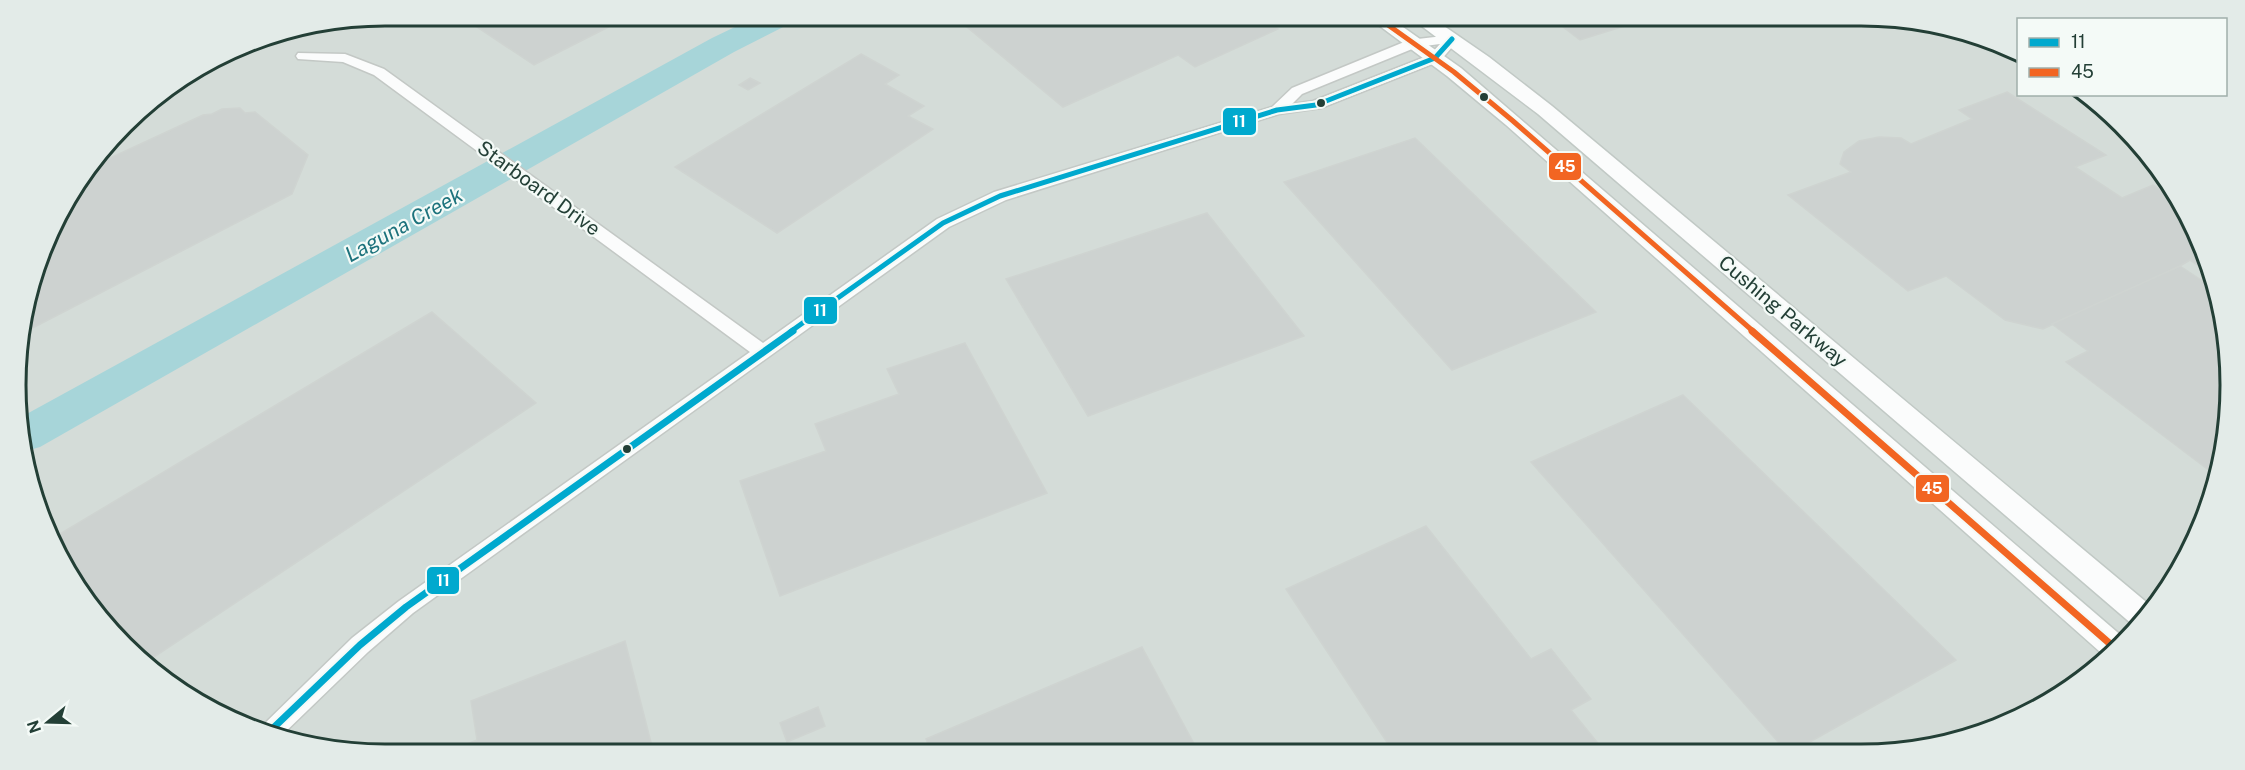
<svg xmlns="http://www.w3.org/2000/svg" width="2245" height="770" font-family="'Public Sans',sans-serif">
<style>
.built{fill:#d4dcd8}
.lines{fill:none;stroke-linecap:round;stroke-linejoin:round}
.river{fill:#a7d5d9;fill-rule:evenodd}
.building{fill:#cdd2d0;stroke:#cfd4d1;stroke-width:1.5}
.minor-casing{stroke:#c3c8c5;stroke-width:3}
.secondary-casing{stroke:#c1c9c5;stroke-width:3}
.minor{fill:#fbfcfc;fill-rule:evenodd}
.secondary{fill:#fbfcfc;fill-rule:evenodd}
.bus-1-far1-casing{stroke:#f4faf7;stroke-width:9}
.bus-1-casing{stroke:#f4faf7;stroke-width:11}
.bus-2-far1-casing{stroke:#f4faf7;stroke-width:9}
.bus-2-casing{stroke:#f4faf7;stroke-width:11}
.bus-1-far1{stroke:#00a9ce;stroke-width:5}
.bus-1{stroke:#00a9ce;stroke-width:7}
.bus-2-far1{stroke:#f26522;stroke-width:5}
.bus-2{stroke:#f26522;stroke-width:7}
.bus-dot{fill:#233f36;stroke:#f4faf7;stroke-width:2}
.labels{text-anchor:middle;stroke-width:4.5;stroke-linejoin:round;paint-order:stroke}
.street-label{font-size:20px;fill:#233f36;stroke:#f4faf7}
.water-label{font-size:21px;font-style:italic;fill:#1c727c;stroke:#f4faf7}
.rim{fill:none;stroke:#233f36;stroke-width:3}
.line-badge{stroke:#f4faf7;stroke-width:2}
.badge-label{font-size:16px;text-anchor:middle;font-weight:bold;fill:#fff}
</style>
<rect width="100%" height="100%" fill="#e6ebe8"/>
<path class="built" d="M385 15H845L849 19 866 15H1860L1955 28 2018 59V94L2080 95 2097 105 2180 200 2227 336 2217 480 2180 570 2104 663 2023 717 1909 752 385 755 290 742 179 692 78 591 28 480 18 337 53 221 141 107 255 41Z"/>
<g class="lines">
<path class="river" d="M760 15H799L795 21 734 52 40 447 26 451 23 416 712 38Z"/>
</g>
<g class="building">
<path d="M459 15H632L534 65Z"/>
<path d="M981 15H1257L1278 29 1195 67 1178 55 1063 107 962 23Z"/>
<path d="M1540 15H1692L1658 24 1634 26 1631 24 1580 40 1550 17 1545 19Z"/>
<path d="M861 54 899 75 885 84 924 106 908 116 933 129 777 233 675 167Z"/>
<path d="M750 78 760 83 748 90 739 85Z"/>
<path d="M2007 92 2106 155 2075 167 2122 198 2153 185 2181 203 2204 269 2190 260 2180 266 2043 329 2005 320 1946 276 1908 291 1788 195 1851 172 1840 164 1844 152 1859 141 1879 137 1901 138 1911 144 1972 119 1959 110Z"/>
<path d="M240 108 245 113 255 112 308 155 292 194 19 335 53 221 97 164 203 115 212 114 222 109Z"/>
<path d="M1415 138 1596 312 1452 370 1284 182Z"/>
<path d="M1207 213 1304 336 1088 416 1006 279Z"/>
<path d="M2180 266 2210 286 2227 336 2218 477 2066 362 2088 351 2052 324Z"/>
<path d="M432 312 536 403 148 661 78 591 53 538Z"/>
<path d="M965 343 1047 493 780 596 740 481 826 451 815 424 899 394 887 369Z"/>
<path d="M1683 395 1842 549 1956 660 1792 752H1787L1531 462Z"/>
<path d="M1426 526 1531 659 1551 649 1591 699 1571 710 1605 752 1394 753 1286 589Z"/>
<path d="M625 641 654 754 440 755 477 740 471 701Z"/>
<path d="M1142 647 1199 753 932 754 926 739Z"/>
<path d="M818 707 825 726 787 742 780 723Z"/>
</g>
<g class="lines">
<g class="minor-casing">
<path id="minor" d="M1452 35 1459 39 1440 61 1321 108 1279 114 1006 200 949 227 413 613 368 652 279 738 259 729 352 638 399 601 750 352 374 75 343 62 298 59 296 56 298 53 345 54 384 69 763 343 937 219 994 192 1272 107 1292 88 1409 40ZM1440 44 1430 55 1313 101 1292 104 1302 94 1417 47Z"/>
</g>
<g class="secondary-casing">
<g id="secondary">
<path d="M1365 15H1386L1461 68 2124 638 2108 659 1506 125 1447 76Z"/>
<path d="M1407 15H1428L1489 57 1552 106 2151 606 2135 625H2133L1538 114Z"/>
</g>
</g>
<use href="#minor" class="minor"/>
<use href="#secondary" class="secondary"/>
<g class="bus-1-far1-casing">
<path id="bus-1-far1" d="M790 332 943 223 1000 196 1277 110 1316 105 1435 58 1452 39"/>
</g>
<g class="bus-1-casing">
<path id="bus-1" d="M268 733 360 645 406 607 793 331"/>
</g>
<g class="bus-2-far1-casing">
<path id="bus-2-far1" d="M1374 15 1454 72 1513 121 1754 332"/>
</g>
<g class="bus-2-casing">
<path id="bus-2" d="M1752 331 2116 649"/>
</g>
<use href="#bus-1-far1" class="bus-1-far1"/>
<use href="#bus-1" class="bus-1"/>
<use href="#bus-2-far1" class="bus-2-far1"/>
<use href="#bus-2" class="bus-2"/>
</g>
<g class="bus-dot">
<circle cx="1484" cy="97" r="5"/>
<circle cx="1321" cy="103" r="5"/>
<circle cx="627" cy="449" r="5"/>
</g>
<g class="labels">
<g class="street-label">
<text transform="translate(539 188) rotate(36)" y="7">Starboard Drive</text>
<text transform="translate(1783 311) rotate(40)" y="7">Cushing Parkway</text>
</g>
<g class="water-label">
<text transform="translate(404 225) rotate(-29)" y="7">Laguna Creek</text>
</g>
</g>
<path d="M0 0H2245V770H0ZM385 26H1861A359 359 0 0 1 2220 385V385A359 359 0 0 1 1861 744H385A359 359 0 0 1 26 385V385A359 359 0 0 1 385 26Z" fill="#e3ebe8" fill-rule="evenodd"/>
<path class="rim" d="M385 26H1861A359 359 0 0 1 2220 385V385A359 359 0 0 1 1861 744H385A359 359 0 0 1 26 385V385A359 359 0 0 1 385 26Z"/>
<g class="line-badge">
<rect x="1222" y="107" width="35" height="29" rx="6" fill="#00a9ce"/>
<rect x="1548" y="152" width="34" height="29" rx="6" fill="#f26522"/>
<rect x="803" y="296" width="35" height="29" rx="6" fill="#00a9ce"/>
<rect x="1915" y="474" width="35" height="29" rx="6" fill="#f26522"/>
<rect x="426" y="566" width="34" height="29" rx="6" fill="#00a9ce"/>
</g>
<g class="badge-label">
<text x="1239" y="127">11</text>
<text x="1565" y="172">45</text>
<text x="820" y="316">11</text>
<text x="1932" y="494">45</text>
<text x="443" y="586">11</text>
</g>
<rect x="2017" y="18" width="210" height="78" fill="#f4faf7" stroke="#a0afaa" stroke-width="1.5"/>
<rect x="2029" y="38" width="30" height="9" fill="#00a9ce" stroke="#a0afaa" stroke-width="1.5"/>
<text x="2071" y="48" font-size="18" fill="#233f36">11</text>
<rect x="2029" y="68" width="30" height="9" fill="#f26522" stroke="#a0afaa" stroke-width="1.5"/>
<text x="2071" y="78" font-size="18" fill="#233f36">45</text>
<g transform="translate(48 722) rotate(251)" stroke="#f4faf7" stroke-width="4.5" paint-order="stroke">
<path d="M0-4.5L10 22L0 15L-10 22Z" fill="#233f36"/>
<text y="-9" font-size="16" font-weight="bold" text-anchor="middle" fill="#233f36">N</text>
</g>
</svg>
